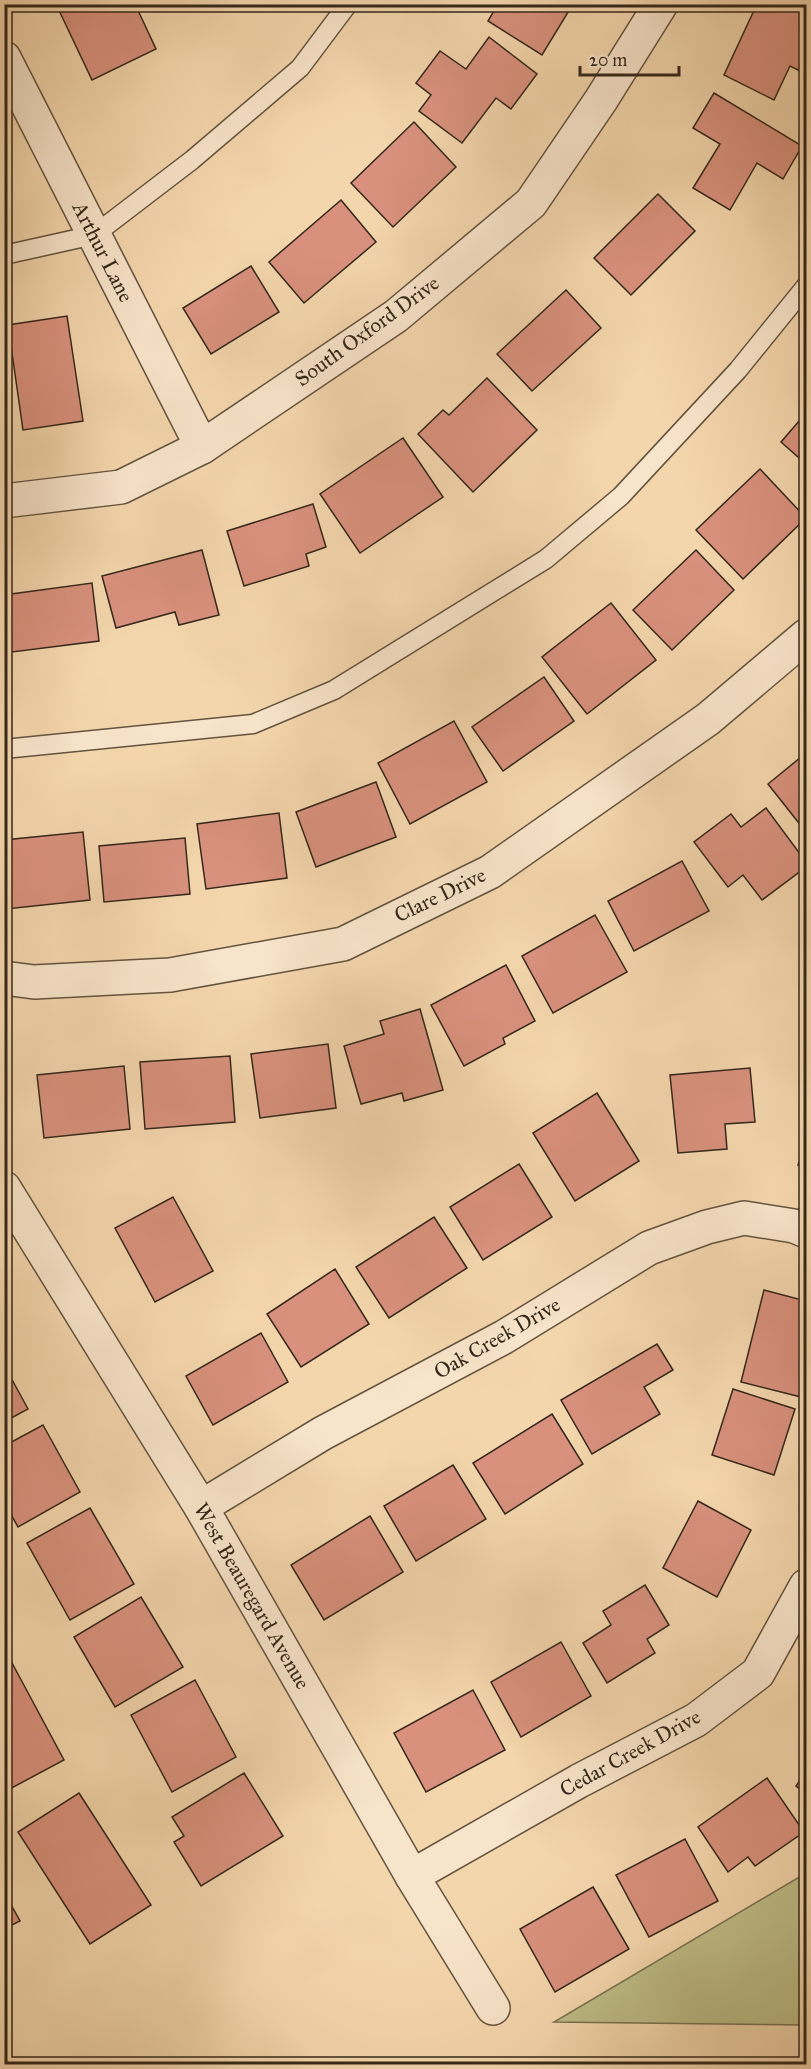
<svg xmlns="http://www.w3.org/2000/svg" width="811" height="2069" font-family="'IM FELL Great Primer',serif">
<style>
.green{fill:#bebd88;stroke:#797251;stroke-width:1.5}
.building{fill:#d9917d;stroke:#34281a;stroke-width:1.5}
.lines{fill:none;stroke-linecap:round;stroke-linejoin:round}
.lane-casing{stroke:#64543f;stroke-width:21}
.street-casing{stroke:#64543f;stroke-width:36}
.lane{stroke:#f8e4ca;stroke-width:18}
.street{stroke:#f8e4ca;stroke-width:33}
.labels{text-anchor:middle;stroke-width:4.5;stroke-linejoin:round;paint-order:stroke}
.street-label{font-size:21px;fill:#34281a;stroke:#f8e4ca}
</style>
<rect width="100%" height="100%" fill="#f4d6ad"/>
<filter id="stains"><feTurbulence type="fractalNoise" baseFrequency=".00333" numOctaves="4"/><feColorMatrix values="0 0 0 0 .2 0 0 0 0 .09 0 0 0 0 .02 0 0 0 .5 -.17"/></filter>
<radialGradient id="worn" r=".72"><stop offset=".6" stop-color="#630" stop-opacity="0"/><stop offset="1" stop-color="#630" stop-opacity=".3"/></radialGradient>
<path class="green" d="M806 1873V2025L554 2022Z"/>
<g class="building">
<path d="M56 4H135L156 49 92 80Z"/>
<path d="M498 4H573L542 55 488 21Z"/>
<path d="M757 4H806V74L790 66 774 100 724 75Z"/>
<path d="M489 37 537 74 511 109 496 98 462 143 419 111 431 95 416 83 440 51 466 69Z"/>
<path d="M714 93 802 146 783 179 757 163 730 210 693 188 720 144 693 128Z"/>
<path d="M414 122 456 167 393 227 351 183Z"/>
<path d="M658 194 695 231 631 295 594 258Z"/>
<path d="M341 200 376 242 304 303 269 262Z"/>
<path d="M251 266 279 312 211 354 183 308Z"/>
<path d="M566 290 601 328 532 391 497 354Z"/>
<path d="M67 316 83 421 23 430 8 325Z"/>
<path d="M487 378 537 430 473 492 418 434 443 410 449 415Z"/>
<path d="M806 413V464L781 442Z"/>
<path d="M403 438 443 497 360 553 320 494Z"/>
<path d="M760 469 806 518 743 579 696 530Z"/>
<path d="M313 504 326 547 306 554 309 566 244 586 227 531Z"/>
<path d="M202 550 219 615 179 625 175 612 116 628 102 576Z"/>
<path d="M696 550 734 590 672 650 633 610Z"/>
<path d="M92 583 99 641 4 653V595Z"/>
<path d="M611 603 656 660 587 714 542 657Z"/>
<path d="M544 677 574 721 503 771 472 727Z"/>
<path d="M454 721 487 782 410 824 378 763Z"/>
<path d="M806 753V832L768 784Z"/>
<path d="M376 782 396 837 316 867 296 812Z"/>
<path d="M766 808 806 862V867L762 900 743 875 728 887 694 842 731 814 741 827Z"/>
<path d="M279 813 287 878 206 889 197 824Z"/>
<path d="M83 832 90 900 6 909 4 840Z"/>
<path d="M185 838 190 894 104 902 99 846Z"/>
<path d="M682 861 709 911 634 951 608 901Z"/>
<path d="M595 915 627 972 553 1013 522 956Z"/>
<path d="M506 965 535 1021 503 1038 505 1044 464 1066 431 1005Z"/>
<path d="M420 1009 443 1090 404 1101 402 1093 361 1104 344 1046 384 1034 380 1021Z"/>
<path d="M328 1044 336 1108 260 1118 251 1054Z"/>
<path d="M230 1056 235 1122 145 1129 140 1062Z"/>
<path d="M124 1066 130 1129 44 1138 37 1075Z"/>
<path d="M750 1068 755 1122 725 1124 727 1149 678 1153 670 1075Z"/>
<path d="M597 1093 639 1161 575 1201 533 1133Z"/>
<path d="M806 1141V1169L798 1165Z"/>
<path d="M519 1164 552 1217 483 1260 450 1207Z"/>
<path d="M173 1197 213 1271 155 1302 115 1228Z"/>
<path d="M434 1217 467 1268 389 1318 356 1267Z"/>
<path d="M335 1269 369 1324 301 1367 267 1314Z"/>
<path d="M764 1290 806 1301V1376L801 1397 741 1382Z"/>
<path d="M261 1333 288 1382 213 1425 186 1376Z"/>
<path d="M657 1344 673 1370 644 1387 660 1414 592 1454 561 1400Z"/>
<path d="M4 1365 28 1409 4 1422Z"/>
<path d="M733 1389 795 1409 774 1475 712 1455Z"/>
<path d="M552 1414 583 1464 505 1514 473 1463Z"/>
<path d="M43 1425 80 1492 18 1527 4 1502V1446Z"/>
<path d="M453 1465 486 1519 416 1561 384 1506Z"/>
<path d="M698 1501 751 1530 717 1597 663 1568Z"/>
<path d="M90 1508 134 1584 70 1620 27 1543Z"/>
<path d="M370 1516 403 1572 324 1620 291 1565Z"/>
<path d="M645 1585 669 1625 647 1639 655 1653 607 1683 583 1643 611 1625 603 1611Z"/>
<path d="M141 1597 183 1667 115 1707 74 1637Z"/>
<path d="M561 1642 591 1696 521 1737 491 1682Z"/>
<path d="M4 1648 64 1760 4 1792Z"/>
<path d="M195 1680 236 1757 172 1792 131 1715Z"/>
<path d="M473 1690 505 1750 426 1792 394 1733Z"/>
<path d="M806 1771V1794L796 1786Z"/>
<path d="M244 1773 283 1836 201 1886 174 1842 184 1836 172 1817Z"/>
<path d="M767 1778 804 1832 755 1866 748 1857 728 1872 698 1827Z"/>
<path d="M79 1793 151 1905 90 1944 18 1832Z"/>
<path d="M685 1839 718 1901 649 1937 616 1875Z"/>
<path d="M593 1887 629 1949 555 1992 520 1929Z"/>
<path d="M4 1892 20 1921 4 1929Z"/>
</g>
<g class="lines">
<g class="lane-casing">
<g id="lane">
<path d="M4 255 94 235 192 160 300 68 348 4"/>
<path d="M4 749 253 724 334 690 546 559 621 496 738 370 806 286"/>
</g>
</g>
<g class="street-casing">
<g id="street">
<path d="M4 58 202 447"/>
<path d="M4 501 121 487 202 447 396 316 531 203 601 100 661 4"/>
<path d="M4 978 34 982 170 975 343 944 490 872 708 719 806 636"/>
<path d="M4 1188 201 1507 412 1876 493 2008"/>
<path d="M201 1507 323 1433 504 1337 649 1248 707 1227 744 1218 794 1226 806 1231"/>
<path d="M412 1876 579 1781 696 1720 758 1673 806 1586"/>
</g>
</g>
<use href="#lane" class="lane"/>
<use href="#street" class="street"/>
</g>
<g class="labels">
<g class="street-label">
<text transform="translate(103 252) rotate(63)" y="7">Arthur Lane</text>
<text transform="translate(367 331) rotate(-36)" y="7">South Oxford Drive</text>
<text transform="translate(440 895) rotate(-26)" y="7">Clare Drive</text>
<text transform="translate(497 1338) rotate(-30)" y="7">Oak Creek Drive</text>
<text transform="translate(252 1596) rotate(60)" y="7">West Beauregard Avenue</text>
<text transform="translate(630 1753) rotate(-29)" y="7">Cedar Creek Drive</text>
</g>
</g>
<rect width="811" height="2069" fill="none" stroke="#f4d6ad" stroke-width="24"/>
<rect x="6" y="6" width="799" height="2057" fill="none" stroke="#34281a" stroke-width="3"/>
<rect x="12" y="12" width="787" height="2045" fill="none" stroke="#34281a" stroke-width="1.5"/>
<path d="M580 66v9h99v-9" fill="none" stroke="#34281a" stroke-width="3"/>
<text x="589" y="66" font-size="18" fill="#34281a" stroke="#f8e4ca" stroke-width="4.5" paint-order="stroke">20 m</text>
<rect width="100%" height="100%" filter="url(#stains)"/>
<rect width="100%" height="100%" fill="url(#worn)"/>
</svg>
